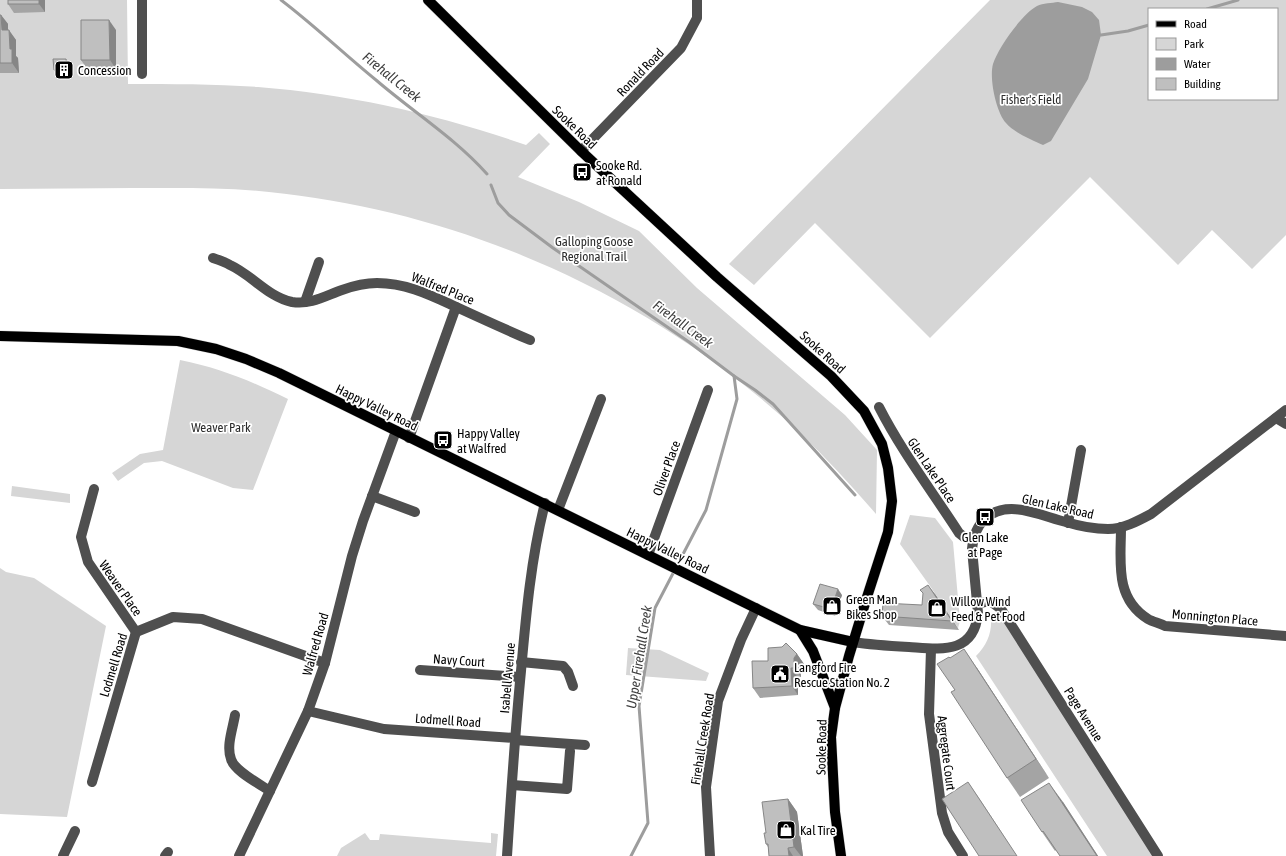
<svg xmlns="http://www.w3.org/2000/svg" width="1286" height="856" font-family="'Asap Condensed',sans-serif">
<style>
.green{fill:#d6d6d6;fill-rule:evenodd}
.water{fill:#9d9d9d}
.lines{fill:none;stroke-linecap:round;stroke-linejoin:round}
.stream{stroke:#9d9d9d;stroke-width:3}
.major-casing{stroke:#dbdbdb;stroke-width:11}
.minor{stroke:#4f4f4f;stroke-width:10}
.major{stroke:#000;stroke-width:10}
.wall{fill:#a4a4a4}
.shaded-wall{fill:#868686}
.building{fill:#bfbfbf;stroke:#868686}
.labels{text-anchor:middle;stroke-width:3.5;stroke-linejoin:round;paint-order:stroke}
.poi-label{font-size:13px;fill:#000;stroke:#fff;text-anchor:start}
.street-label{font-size:13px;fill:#000;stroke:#fff}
.park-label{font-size:13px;fill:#2d2d2d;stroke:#fff}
.water-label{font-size:14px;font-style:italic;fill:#3e3e3e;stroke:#fff}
</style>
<rect width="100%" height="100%" fill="#fff"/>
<g class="green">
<path d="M0 0H127L128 84C172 84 215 84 258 87 350 94 439 115 526 145L539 133 550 144 518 177 579 202 639 231 697 288 845 415 877 450 876 514C851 485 826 458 799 432 654 297 466 212 269 192 223 187 178 188 132 188 88 188 44 189 0 189Z"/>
<path d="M990 0H1286V235L1252 269 1212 230 1178 265 1090 177 930 338 815 223 754 285 729 264ZM1149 9H1277V99H1149Z"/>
<path d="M180 360C220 368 251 381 288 399L253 490 233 488 162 461 144 463 118 481 112 473 140 454 163 450Z"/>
<path d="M12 486 70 494V503L11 496Z"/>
<path d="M910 515 935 518 953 542 960 621 958 628 930 586 900 544Z"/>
<path d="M0 568 6 572 34 578 106 626 67 817 0 814Z"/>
<path d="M991 618 1005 620 1159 856H1107L976 656C987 645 992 633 991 618Z"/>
<path d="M628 648 660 650 709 673 706 681 626 675Z"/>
<path d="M365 833 370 840H379L380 834 491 843V833L498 834 496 856H337L341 848Z"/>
</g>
<path class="water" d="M1058 2 1082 7 1092 12 1099 20 1101 35 1088 79 1051 141 1043 145C1032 140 1013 132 1006 123 996 112 989 78 993 64 998 48 1022 14 1037 6 1043 3 1052 3 1058 2Z"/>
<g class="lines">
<g class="stream">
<path d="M281 0C314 25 344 54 376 80 413 112 455 138 487 174"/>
<path d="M1207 9 1238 0"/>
<path d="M1101 35 1128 31 1149 25"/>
<path d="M491 185 498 203 509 215 553 248 689 342 734 376 755 390 773 404 855 495"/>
<path d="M631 856 648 823 639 706 655 608 706 510 737 399 734 376"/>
</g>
<g class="major-casing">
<g id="major">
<path d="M428 0 581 151 717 277 831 376 864 411 882 444 888 468 892 501 888 532 867 597 849 656 835 708 831 737 835 812 841 856"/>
<path d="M0 336 178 341 216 349 246 359 279 373 800 630 853 642"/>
<path d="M800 630 813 651 835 708"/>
</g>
</g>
<g class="minor">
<path d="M142 0V74"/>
<path d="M581 151 681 48 697 18V0"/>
<path d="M213 258C219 260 225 262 230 265 252 275 268 297 292 302 311 305 325 296 342 290 353 286 366 283 377 283 405 283 428 294 452 305 478 317 504 329 530 340"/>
<path d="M305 302 319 262"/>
<path d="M879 407C902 452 932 491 959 533L964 537 973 539"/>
<path d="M1276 418 1286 424"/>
<path d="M409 438 456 307"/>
<path d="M94 489 81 537 88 562 136 632"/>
<path d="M372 496 415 512"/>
<path d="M558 510 601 399"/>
<path d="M1068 523 1081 450"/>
<path d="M1121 527C1121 561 1114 598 1148 619 1153 622 1160 623 1165 626L1286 636"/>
<path d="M648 555 708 390"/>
<path d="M977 604 990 601 1001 609 1158 856"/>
<path d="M136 632 173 617 202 619 325 663"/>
<path d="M853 642C872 645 890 646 909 647 940 649 974 655 978 613L972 549C973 537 976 527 985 519 1007 498 1041 516 1066 522 1079 526 1094 529 1108 529 1123 529 1138 521 1151 514L1286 410"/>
<path d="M931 649 929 714 942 813 948 832 963 856"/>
<path d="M521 662 563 666 568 672 573 686"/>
<path d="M420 670 520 677"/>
<path d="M308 711 384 729 515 738"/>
<path d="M235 715C233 728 226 746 231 759 234 771 260 784 270 791"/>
<path d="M515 740 585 745"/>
<path d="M92 782 136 632"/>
<path d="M512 785 567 789 570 751"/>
<path d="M63 856 75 831"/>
<path d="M165 856 168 852"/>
<path d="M239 856 308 711 325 663 352 556 363 521 396 431"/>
<path d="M507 856C511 794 515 733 521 671 526 615 531 558 545 503"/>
<path d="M710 856 706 787 718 701 741 640 756 608"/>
</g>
<use href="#major" class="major"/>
</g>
<g class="wall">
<path d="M45 0V12L14 13 8 4Z"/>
<path d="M0 15H1L8 24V30L16 40V56L18 58 19 73H0Z"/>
<path d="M116 30V69L88 70 81 60Z"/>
<path d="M66 59 70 65V76H58L54 70Z"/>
<path d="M935 594 959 630 889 625 882 616 922 605Z"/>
<path d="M842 595 835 616 818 610 813 604Z"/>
<path d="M797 654 804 664 800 668 801 677 798 678V695L760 698 753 688 768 661Z"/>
<path d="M950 658 977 668 1049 778 1020 797 1007 778 955 690Z"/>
<path d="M788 799 797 812 803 856H769L768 847 766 844V833Z"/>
<path d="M1063 802 1098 856H1060L1056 850 1055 851 1042 832Z"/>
</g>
<g class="shaded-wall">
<path d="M39 0H45V12L39 4Z"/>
<path d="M1 15 8 24V40L2 30Z"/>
<path d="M109 20 116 30V69L110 60Z"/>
<path d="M9 30 16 40V56L18 58 19 73 12 63 10 49Z"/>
<path d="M66 59 70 65V76L66 70Z"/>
<path d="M928 585 935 594 959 630 952 621Z"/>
<path d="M838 589 842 595 835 616 831 609Z"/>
<path d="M964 649 977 668 1049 778 1036 759Z"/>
<path d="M797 654 804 664 800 668 801 677 794 668V658Z"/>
<path d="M791 668 798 678V695L792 686Z"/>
<path d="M968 782 981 801 1017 856Z"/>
<path d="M1049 783 1063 802 1098 856H1097Z"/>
<path d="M788 799 797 812 803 856H801L794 847Z"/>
<path d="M788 848 793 856H789Z"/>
</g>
<g class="building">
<rect x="8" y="0" width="31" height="4"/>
<path d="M0 15H1L2 30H9L10 49H12V63H0Z"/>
<path d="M81 20H109L110 60H81Z"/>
<path d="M53 59H66V70H54Z"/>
<path d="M820 584 838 589 831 609 813 604Z"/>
<path d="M928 585 952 621 882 616 883 603 922 605 923 593 920 590Z"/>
<path d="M786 643 797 654 794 658V668H791L792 686 753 688 752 661H768V648L782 647Z"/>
<path d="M964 649 1036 759 1007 778 951 692 955 690 937 664 949 657 950 658Z"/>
<path d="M968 782 1017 856H979L942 799Z"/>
<path d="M1049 783 1097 856H1060L1043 831 1042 832 1021 800Z"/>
<path d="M788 799 794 847 788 848 789 856H769L768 844H766L764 833H766L762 802Z"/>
</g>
<defs>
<g id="building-square" transform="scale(1)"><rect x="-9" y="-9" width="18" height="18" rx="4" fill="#000" stroke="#fff"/><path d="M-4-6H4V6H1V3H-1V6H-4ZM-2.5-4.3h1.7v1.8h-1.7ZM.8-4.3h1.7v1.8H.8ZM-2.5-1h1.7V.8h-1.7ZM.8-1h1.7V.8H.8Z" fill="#fff"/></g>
<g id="bus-square" transform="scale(1)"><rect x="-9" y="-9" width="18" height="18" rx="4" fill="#000" stroke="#fff"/><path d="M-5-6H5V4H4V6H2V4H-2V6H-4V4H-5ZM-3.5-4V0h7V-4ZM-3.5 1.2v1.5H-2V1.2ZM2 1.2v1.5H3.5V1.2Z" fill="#fff"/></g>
<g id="shop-square" transform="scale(1)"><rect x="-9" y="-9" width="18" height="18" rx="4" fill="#000" stroke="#fff"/><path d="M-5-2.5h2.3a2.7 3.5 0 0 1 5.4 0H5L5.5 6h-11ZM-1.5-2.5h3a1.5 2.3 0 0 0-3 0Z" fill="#fff"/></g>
<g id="civic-square" transform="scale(1)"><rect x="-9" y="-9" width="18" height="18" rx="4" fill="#000" stroke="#fff"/><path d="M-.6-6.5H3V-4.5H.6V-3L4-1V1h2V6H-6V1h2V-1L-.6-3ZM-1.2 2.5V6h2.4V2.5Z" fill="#fff"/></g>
</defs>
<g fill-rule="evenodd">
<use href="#building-square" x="64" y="70"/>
<use href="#bus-square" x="582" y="172"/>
<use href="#bus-square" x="443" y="440"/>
<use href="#bus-square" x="985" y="517"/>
<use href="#shop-square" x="832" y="606"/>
<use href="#shop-square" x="937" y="608"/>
<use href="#civic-square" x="780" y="674"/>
<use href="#shop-square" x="786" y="830"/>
</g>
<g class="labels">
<g class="poi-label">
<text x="78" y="75">Concession</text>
<text x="596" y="170">Sooke Rd.<tspan x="596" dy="15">at Ronald</tspan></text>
<text x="457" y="438">Happy Valley<tspan x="457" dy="15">at Walfred</tspan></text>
<text x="985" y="542" text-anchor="middle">Glen Lake<tspan x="985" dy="15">at Page</tspan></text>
<text x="846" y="604">Green Man<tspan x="846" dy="15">Bikes Shop</tspan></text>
<text x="951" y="606">Willow Wind<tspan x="951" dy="15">Feed &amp; Pet Food</tspan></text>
<text x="794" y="672">Langford Fire<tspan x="794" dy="15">Rescue Station No. 2</tspan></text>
<text x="800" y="835">Kal Tire</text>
</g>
<g class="street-label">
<text transform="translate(640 72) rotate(-46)" y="5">Ronald Road</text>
<text transform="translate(575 127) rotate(44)" y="5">Sooke Road</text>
<text transform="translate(443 288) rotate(22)" y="5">Walfred Place</text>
<text transform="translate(823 352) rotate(42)" y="5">Sooke Road</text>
<text transform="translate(377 407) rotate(26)" y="5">Happy Valley Road</text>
<text transform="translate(666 468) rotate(-70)" y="5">Oliver Place</text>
<text transform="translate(932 470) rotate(56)" y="5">Glen Lake Place</text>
<text transform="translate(1058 506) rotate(13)" y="5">Glen Lake Road</text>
<text transform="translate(668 550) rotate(26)" y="5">Happy Valley Road</text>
<text transform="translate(121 588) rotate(55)" y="5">Weaver Place</text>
<text transform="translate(1215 617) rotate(5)" y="5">Monnington Place</text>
<text transform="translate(315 644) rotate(-74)" y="5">Walfred Road</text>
<text transform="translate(459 660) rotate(4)" y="5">Navy Court</text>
<text transform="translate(113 665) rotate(-73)" y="5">Lodmell Road</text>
<text transform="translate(507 678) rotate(-85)" y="5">Isabell Avenue</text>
<text transform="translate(1084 714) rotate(58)" y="5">Page Avenue</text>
<text transform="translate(448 720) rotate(4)" y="5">Lodmell Road</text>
<text transform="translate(702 739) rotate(-81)" y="5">Firehall Creek Road</text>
<text transform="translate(821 747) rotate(-89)" y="5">Sooke Road</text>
<text transform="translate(947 753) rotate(83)" y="5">Aggregate Court</text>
</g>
<g class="park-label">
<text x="1031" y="104">Fisher's Field</text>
<text x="594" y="246">Galloping Goose<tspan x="594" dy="15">Regional Trail</tspan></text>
<text x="221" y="432">Weaver Park</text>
</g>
<g class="water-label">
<text transform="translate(392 77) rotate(39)" y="5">Firehall Creek</text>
<text transform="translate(683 324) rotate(36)" y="5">Firehall Creek</text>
<text transform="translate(639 657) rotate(-81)" y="5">Upper Firehall Creek</text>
</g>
</g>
<rect x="1148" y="8" width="130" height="92" fill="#ffffff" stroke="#999999"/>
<rect x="1156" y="21" width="20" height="6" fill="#000000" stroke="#999999"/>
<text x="1184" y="28" font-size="12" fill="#000000">Road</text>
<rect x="1156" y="38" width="20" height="12" fill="#d6d6d6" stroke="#999999"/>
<text x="1184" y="48" font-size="12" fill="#000000">Park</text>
<rect x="1156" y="58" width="20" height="12" fill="#9d9d9d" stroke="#999999"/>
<text x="1184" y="68" font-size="12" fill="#000000">Water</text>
<rect x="1156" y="78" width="20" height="12" fill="#bfbfbf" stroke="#999999"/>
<text x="1184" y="88" font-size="12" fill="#000000">Building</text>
</svg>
